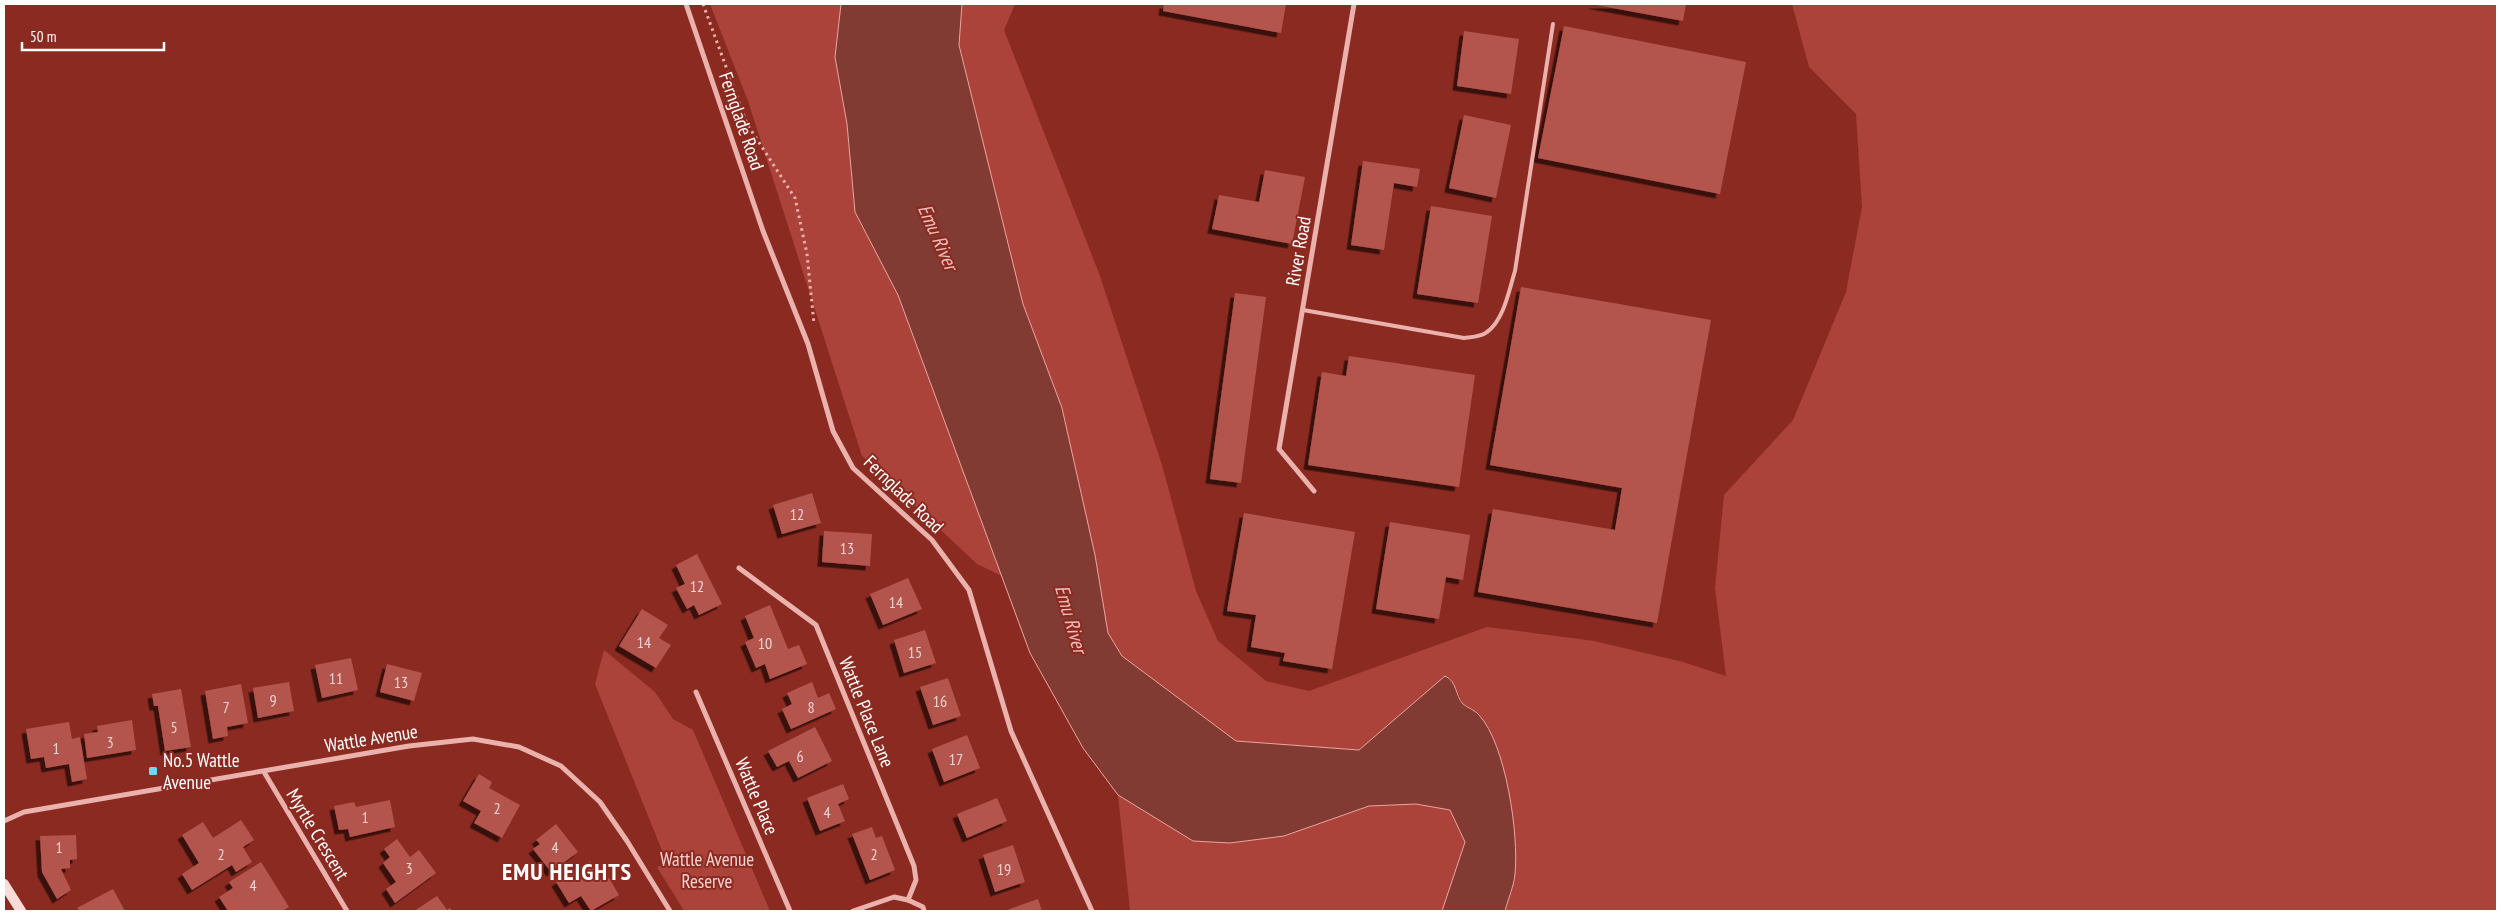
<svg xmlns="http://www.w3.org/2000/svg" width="2501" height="915" font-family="'PT Sans Narrow',sans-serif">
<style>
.green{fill:#ac433b}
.water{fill:#823b33;stroke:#eda5a1}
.building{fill:#b4554d;filter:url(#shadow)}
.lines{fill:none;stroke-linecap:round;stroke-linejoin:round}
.path{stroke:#ebb1ad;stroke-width:3;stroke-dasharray:2.5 4;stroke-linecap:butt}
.service{stroke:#ebb1ad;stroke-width:4}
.minor{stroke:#ebb1ad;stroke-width:5}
.secondary{stroke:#f9dbd8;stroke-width:10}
.poi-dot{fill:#6ed8f8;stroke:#8b2a20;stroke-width:2}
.labels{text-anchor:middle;stroke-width:4;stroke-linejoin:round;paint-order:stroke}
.number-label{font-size:16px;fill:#ecd4d2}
.street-label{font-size:19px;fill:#fff;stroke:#8b2a20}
.poi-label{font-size:19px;fill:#fff;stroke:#8b2a20;text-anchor:start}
.park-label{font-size:19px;fill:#f8d5d2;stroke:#8b2a20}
.water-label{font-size:20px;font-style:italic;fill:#f2bdb9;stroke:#8b2a20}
.district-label{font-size:24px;font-weight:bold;letter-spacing:1px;fill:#fff;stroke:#8b2a20}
</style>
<defs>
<filter id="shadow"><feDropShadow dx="-4.5" dy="4.5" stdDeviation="0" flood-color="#0009"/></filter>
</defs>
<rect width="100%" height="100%" fill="#8b2a20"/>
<g class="green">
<path d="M710 4H841L835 57 847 124 855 212 898 295 1002 576 977 564 862 456 748 101Z"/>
<path d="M962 4H1015L1004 30 1100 276 1162 465 1196 591 1218 641 1266 681 1309 691 1487 627 1594 641 1683 662 1726 676 1715 588 1724 495 1793 420 1846 292 1862 207 1856 114 1809 67 1792 4H2497V911H1505L1515 874 1513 825 1507 782 1488 728 1479 714 1463 703 1451 679 1445 676 1360 750 1236 741 1122 656 1108 633 1095 555 1062 408 1023 304 959 45Z"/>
<path d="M604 650 655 692 673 719 693 730 770 911H684L657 867 667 863 595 684Z"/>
<path d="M1118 795 1193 841 1284 836 1369 806 1416 804 1450 810 1465 841 1442 911H1130Z"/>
</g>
<path class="water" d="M841 4H962L959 45 1023 304 1062 408 1095 555 1108 633 1122 656 1236 741 1359 750 1445 676C1457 681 1455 695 1463 704 1468 708 1475 710 1479 715 1506 744 1519 835 1515 874 1514 886 1508 899 1505 911H1442L1465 842 1450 810 1416 804 1369 806 1284 836 1230 843 1193 841 1118 795 1083 748 1030 653 898 295 855 212 847 124 835 57Z"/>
<g class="building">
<path d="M1164 4H1286L1281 33 1163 11Z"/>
<path d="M1591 4H1686L1683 21Z"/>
<path d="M1564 26 1746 62 1720 194 1538 158Z"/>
<path d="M1464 31 1519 39 1511 94 1457 86Z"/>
<path d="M1464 115 1511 125 1496 198 1449 188Z"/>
<path d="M1363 161 1420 169 1417 187 1394 183 1384 250 1351 245Z"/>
<path d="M1265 170 1305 177 1292 244 1212 229 1219 195 1259 202Z"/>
<path d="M1431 206 1492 216 1478 303 1417 294Z"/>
<path d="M1521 287 1711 320 1657 623 1478 592 1493 509 1615 530 1622 488 1490 465Z"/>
<path d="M1235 293 1266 297 1241 483 1210 479Z"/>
<path d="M1349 356 1475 375 1459 487 1308 465 1322 372 1346 376Z"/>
<path d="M812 493 821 523 782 534 773 505Z"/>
<path d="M1244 513 1355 532 1332 669 1283 661 1285 653 1251 647 1256 615 1227 611Z"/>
<path d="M1390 522 1470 535 1463 580 1446 577 1439 619 1376 609Z"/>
<path d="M824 531 872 534 870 566 822 562Z"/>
<path d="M697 554 722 604 699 615 694 605 687 609 676 588 685 584 676 565Z"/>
<path d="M908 578 922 609 883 625 870 594Z"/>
<path d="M770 605 788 649 799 645 807 664 770 679 765 664 756 668 745 642 754 638 745 616Z"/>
<path d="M642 609 668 625 659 638 671 645 656 668 619 646Z"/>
<path d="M925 630 936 663 904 673 894 640Z"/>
<path d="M351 658 358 690 322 698 315 665Z"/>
<path d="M387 664 422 673 414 701 380 692Z"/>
<path d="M948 678 961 716 933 725 920 687Z"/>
<path d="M289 682 294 711 258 718 253 688Z"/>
<path d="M812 682 818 698 829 693 836 709 791 729 782 709 792 704 787 693Z"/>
<path d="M241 684 248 723 227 727 228 736 213 739 205 691Z"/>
<path d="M181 689 191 747 165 751 158 706H154L152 694Z"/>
<path d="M132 720 136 750 87 758 84 734 98 732 97 726Z"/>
<path d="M69 722 72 739 80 737 87 779 72 782 69 764 46 768 44 757 31 759 26 729Z"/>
<path d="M815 727 832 761 798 778 789 761 777 767 768 751Z"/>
<path d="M967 735 980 768 944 782 932 749Z"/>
<path d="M479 774 492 782 489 788 520 805 502 838 474 823 481 811 463 801Z"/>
<path d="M843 784 849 799 838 804 845 821 820 831 807 798Z"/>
<path d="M997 798 1007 821 967 838 957 814Z"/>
<path d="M390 800 395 827 350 837 348 829 339 830 334 806 354 802 356 807Z"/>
<path d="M241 820 254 840 243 847 252 862 236 872 232 865 192 890 182 874 199 863 182 835 203 822 213 838Z"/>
<path d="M556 824 578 852 551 872 533 849 540 844 536 840Z"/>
<path d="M872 827 876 838 882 836 895 870 870 880 852 834Z"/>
<path d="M76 835 77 859 70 860V868L61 869 71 890 57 899 42 872 40 836Z"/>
<path d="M397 839 410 857 419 850 436 873 395 903 386 889 396 882 383 863 390 857 384 849Z"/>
<path d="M1013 845 1025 882 995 892 983 855Z"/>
<path d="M590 861 602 882 609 878 619 895 591 911 581 896 569 903 556 882Z"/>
<path d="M261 862 289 907 282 911H228L219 897 233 888 229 882Z"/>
<path d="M113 889 125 911H79L77 908Z"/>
<path d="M437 896 447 910 450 908 452 911H414Z"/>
<path d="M1038 899 1042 911H1004Z"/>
</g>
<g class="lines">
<path class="path" d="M703 4 747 124 795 198 807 254 814 324"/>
<path class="service" d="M1303 310 1464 338C1471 337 1481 337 1487 332 1504 320 1509 290 1515 271L1553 24"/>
<g class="minor">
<path d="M686 4 763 231 808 344 833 431 853 468 932 540 969 590 1011 731 1092 911"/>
<path d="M1314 491 1279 449 1354 4"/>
<path d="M739 568 816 625 914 866 916 880 908 900 894 897 853 911"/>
<path d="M696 692 790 911"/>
<path d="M264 772 347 911"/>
<path d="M4 821 24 812 409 746 473 739 519 747 561 766 600 802 627 841 670 911"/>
<path d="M908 900 923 907 924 911"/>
</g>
<path class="secondary" d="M4 884 21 911"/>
</g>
<rect class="poi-dot" x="148" y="766" width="10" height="10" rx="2.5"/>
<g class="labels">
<g class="number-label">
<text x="797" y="520">12</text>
<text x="847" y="554">13</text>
<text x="697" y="592">12</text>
<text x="896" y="608">14</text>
<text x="644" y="648">14</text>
<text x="765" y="649">10</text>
<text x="915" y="658">15</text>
<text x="336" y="684">11</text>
<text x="401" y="688">13</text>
<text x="273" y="706">9</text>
<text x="940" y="707">16</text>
<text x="226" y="713">7</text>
<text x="811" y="713">8</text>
<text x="174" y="733">5</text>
<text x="110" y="748">3</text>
<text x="56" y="754">1</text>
<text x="800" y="762">6</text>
<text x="956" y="765">17</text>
<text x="497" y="814">2</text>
<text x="827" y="818">4</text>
<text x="365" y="823">1</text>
<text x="59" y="853">1</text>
<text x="555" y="853">4</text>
<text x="221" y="860">2</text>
<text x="874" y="860">2</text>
<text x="409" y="874">3</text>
<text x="1004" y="875">19</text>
<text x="253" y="891">4</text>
</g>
<g class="street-label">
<text transform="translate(742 121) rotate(71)" y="7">Fernglade Road</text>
<text transform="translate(1298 251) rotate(-80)" y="7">River Road</text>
<text transform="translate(904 494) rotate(44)" y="7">Fernglade Road</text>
<text transform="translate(867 712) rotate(68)" y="7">Wattle Place Lane</text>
<text transform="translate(371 738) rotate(-9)" y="7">Wattle Avenue</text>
<text transform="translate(757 796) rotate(67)" y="7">Wattle Place</text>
<text transform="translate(318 834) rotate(59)" y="7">Myrtle Crescent</text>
</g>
<g class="poi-label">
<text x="163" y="767">No.5 Wattle<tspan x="163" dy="22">Avenue</tspan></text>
</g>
<g class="park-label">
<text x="707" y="866">Wattle Avenue<tspan x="707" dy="22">Reserve</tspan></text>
</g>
<g class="water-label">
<text transform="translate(938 237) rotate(66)" y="7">Emu River</text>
<text transform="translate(1071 619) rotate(74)" y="7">Emu River</text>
</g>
<g class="district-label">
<text x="567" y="880">EMU HEIGHTS</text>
</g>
</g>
<rect width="2501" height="915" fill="none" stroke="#ffffff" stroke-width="10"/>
<path d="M22 42v8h142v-8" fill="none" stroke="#ffffff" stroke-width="2.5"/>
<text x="30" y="42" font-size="15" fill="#ffffff" stroke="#8b2a20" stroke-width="4" paint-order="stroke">50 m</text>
</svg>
